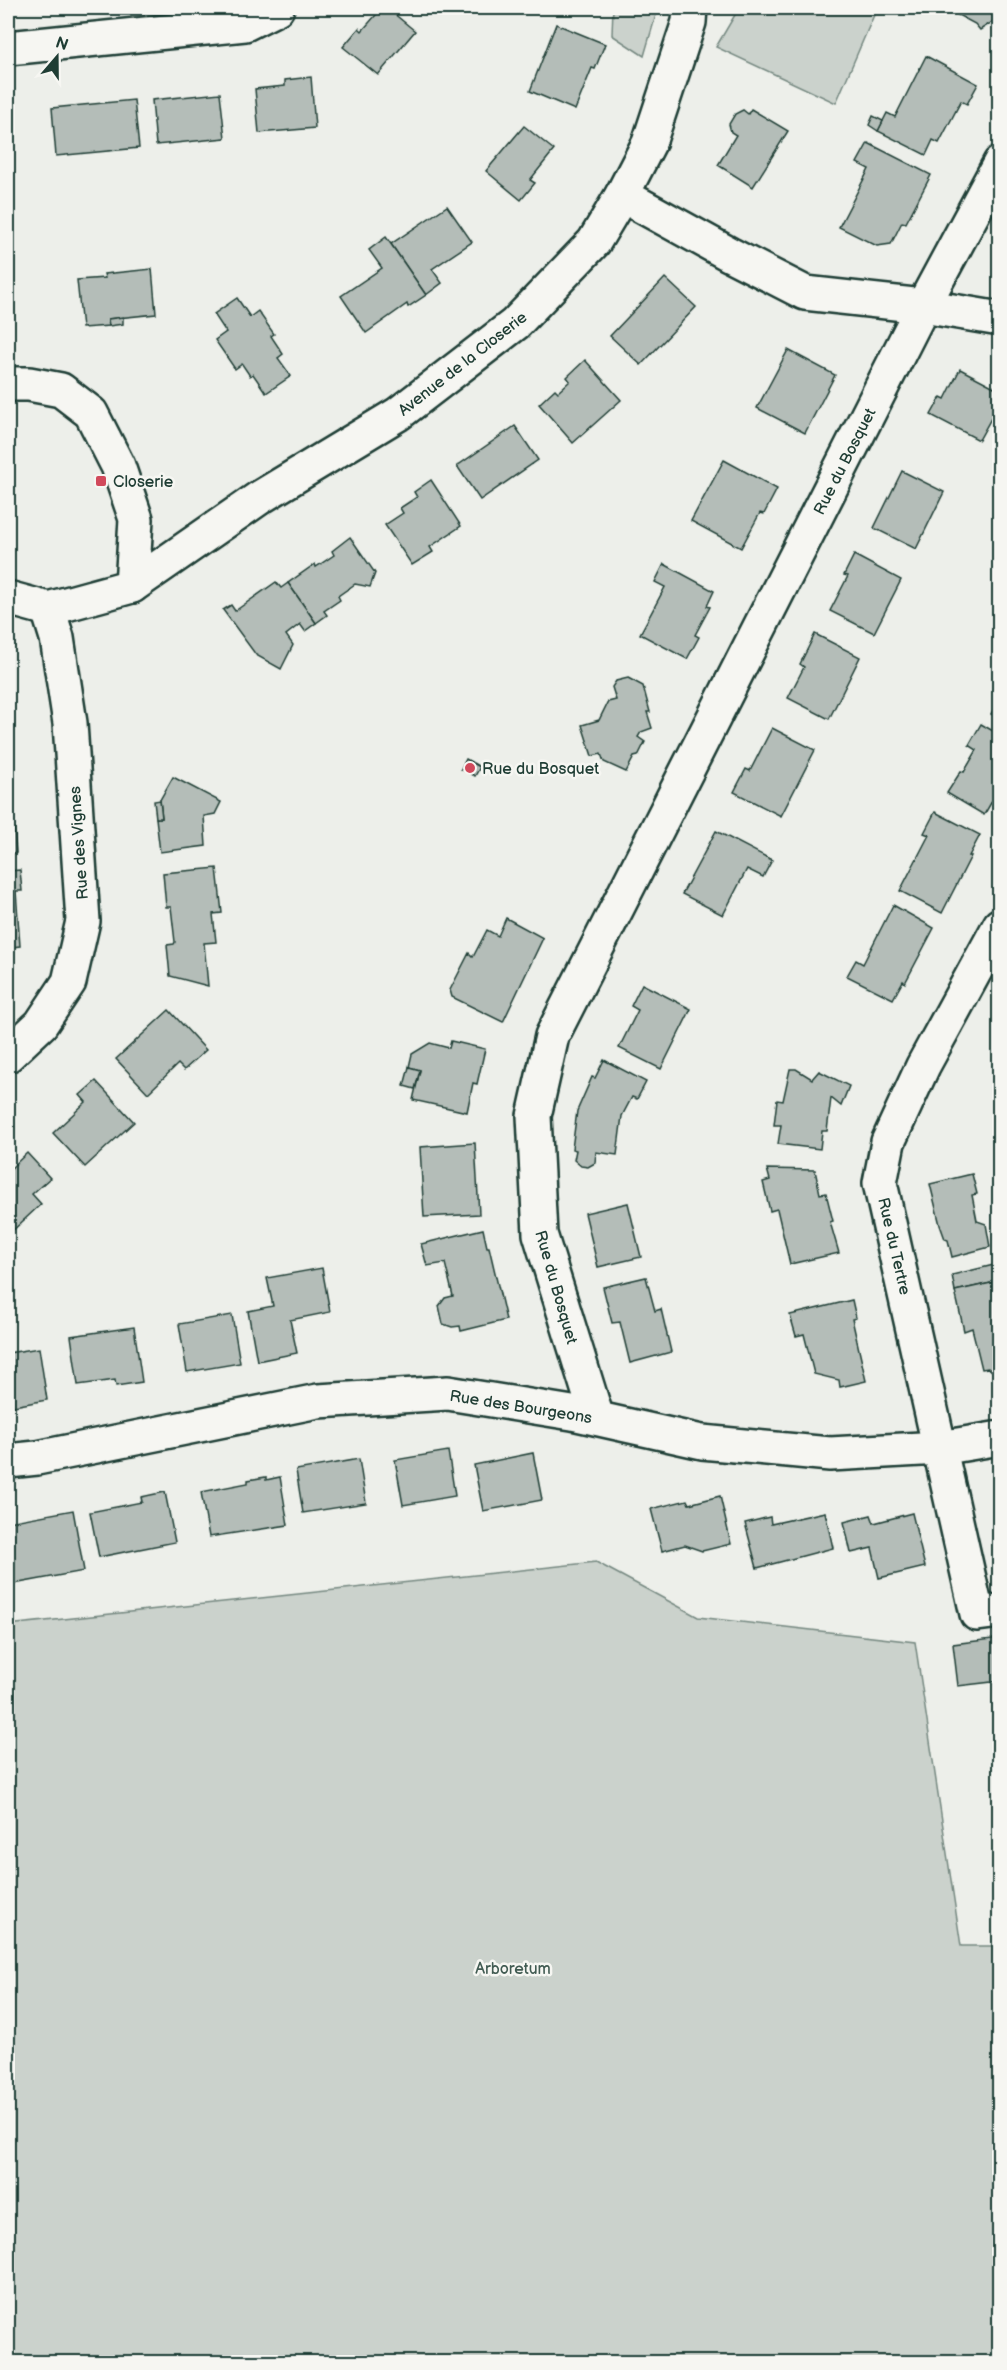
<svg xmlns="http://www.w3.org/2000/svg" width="1007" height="2370" font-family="'Balsamiq Sans',sans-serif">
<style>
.green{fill:#cbd2cc;stroke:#758880;stroke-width:1.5}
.building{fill:#b4bdb8;stroke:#1f3d34;stroke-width:1.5}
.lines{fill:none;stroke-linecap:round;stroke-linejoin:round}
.minor-casing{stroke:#1f3d34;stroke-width:38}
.minor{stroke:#f6f6f2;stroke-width:33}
.poi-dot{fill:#d1495b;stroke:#f6f6f2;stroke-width:2}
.labels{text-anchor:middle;stroke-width:5;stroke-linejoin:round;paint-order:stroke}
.street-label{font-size:16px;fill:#1f3d34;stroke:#f6f6f2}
.poi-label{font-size:16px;fill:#1f3d34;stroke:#f6f6f2;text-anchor:start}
.park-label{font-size:16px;fill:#415b52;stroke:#f6f6f2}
</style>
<rect width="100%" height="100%" fill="#edefea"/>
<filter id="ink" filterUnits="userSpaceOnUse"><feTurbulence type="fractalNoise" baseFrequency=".0167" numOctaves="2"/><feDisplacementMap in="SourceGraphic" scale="12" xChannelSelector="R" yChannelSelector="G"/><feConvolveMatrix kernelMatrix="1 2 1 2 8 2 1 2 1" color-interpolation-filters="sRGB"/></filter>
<g filter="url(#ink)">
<g class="green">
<path d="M613 8H658L644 56 612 35Z"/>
<path d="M739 8H877L836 103 716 47Z"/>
<path d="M596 1562 698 1617 915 1642 961 1946H999V2362H8V1625Z"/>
</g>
<g class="building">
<path d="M382 8H387L415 31 378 75 343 47 359 28 362 31Z"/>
<path d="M945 8H1000V17L980 30 975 24Z"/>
<path d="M556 24 605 44 595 69 592 68 575 110 530 91Z"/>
<path d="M926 56 978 84 967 104 961 101 939 143 933 140 926 155 878 131 887 113 895 117Z"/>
<path d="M311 77 315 128 259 133 255 89 285 86V80Z"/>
<path d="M220 93 225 138 156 145 152 100Z"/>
<path d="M134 100 139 148 56 156 52 108Z"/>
<path d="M751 109 788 131 753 187 718 165 736 135 731 132 729 124 735 114 743 110 748 114Z"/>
<path d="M873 116 883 121 878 131 869 125Z"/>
<path d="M524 126 554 150 530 180 535 183 521 200 486 171Z"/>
<path d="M868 143 931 175 906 223 902 222 891 244 877 246 839 227 869 169 857 163Z"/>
<path d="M447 206 472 242 432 269 442 283 426 295 391 244Z"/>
<path d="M386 237 426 295 408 307 407 304 366 333 341 296 382 268 369 250Z"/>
<path d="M152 269 156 314 108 319 109 326 82 328 77 280 105 278 104 274Z"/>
<path d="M665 278 696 307 641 365 610 336Z"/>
<path d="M8 298 12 335 8 336Z"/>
<path d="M237 298 250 317 258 311 274 334 271 336 283 354 278 358 291 376 266 393 253 374 250 376 242 364 235 369 215 340 226 332 214 314Z"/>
<path d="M123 317V324L109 326 108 319Z"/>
<path d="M788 350 835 375 805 433 757 408Z"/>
<path d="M585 360 621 400 573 443 539 404 555 389 558 392 570 381 567 377Z"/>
<path d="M960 369 1000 390V402L979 440 931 415 941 397 945 399Z"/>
<path d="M515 426 538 460 480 500 457 466Z"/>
<path d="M724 460 777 489 764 514 760 513 741 548 691 521Z"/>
<path d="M902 471 944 492 916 549 874 528Z"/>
<path d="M431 480 461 526 430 547 433 552 412 565 385 525 403 513 400 508 417 497 414 492Z"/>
<path d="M350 537 375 573 370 587 355 584 338 596 340 600 324 611 327 615 316 623 288 583 315 564 316 567 334 555 332 551Z"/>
<path d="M854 555 901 580 874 633 830 611 848 576 844 575Z"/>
<path d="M664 564 714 591 707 606 710 607 695 635 699 637 687 659 640 634 665 587 655 582Z"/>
<path d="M276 582 281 588 288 583 316 623 305 631 300 624 286 635 293 645 281 669 256 655 223 610 231 605 235 611Z"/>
<path d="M815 634 860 657 829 719 788 698 804 667 800 664Z"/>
<path d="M628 678 643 686 650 712H647L652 728 641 732 638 737 645 742 638 756 634 757 626 772 604 762 601 754 592 756 582 725 599 720 608 702 616 700 612 687 616 681Z"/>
<path d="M1000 698V719L991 714Z"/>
<path d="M981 724 1000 735V794L998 797 995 796 984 815 947 793 961 771 964 772 977 750 969 745Z"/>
<path d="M772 728 815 750 781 816 734 792 746 769 750 771Z"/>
<path d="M466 759 480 767 475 776 461 769Z"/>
<path d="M173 777 221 802 215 814 204 816 206 846 160 852 156 818H162L160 800Z"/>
<path d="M160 800 162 818H156L154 801Z"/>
<path d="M935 812 980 835 969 856H971L942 913 900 891 929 835 924 833Z"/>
<path d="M8 827H14L16 853H8Z"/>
<path d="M716 831 772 860 763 877 747 869 723 915 682 894Z"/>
<path d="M217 868 222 913 213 914 216 942 204 943 208 986 170 976 167 945 174 944 175 942 171 907H166L163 873Z"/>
<path d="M20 870 22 891H16L20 946 12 947 14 974H8V871Z"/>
<path d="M893 905 934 928 905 983 903 981 893 999 847 976 856 960 863 964Z"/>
<path d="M506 918 543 938 503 1022 452 997 450 990 469 953 473 957 487 930 498 936Z"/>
<path d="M642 984 691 1009 661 1069 619 1048 638 1010 631 1006Z"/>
<path d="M169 1010 206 1050 184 1070 178 1064 148 1093 116 1059Z"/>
<path d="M451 1041 485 1049 477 1084 473 1083 467 1112 413 1100 420 1070 409 1067 412 1054 430 1043 449 1048Z"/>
<path d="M604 1060 646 1082 637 1099 632 1097 622 1116 617 1155 596 1152 595 1163 588 1167 581 1166 574 1160 576 1150 572 1149 577 1111 592 1077 595 1078Z"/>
<path d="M409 1067 420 1070 415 1089 404 1086Z"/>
<path d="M790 1069H796L812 1079 819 1071 849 1086 841 1106 831 1098 827 1131H822L820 1149 778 1144 781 1125H774L777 1100 783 1101Z"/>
<path d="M96 1081 134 1122 85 1167 53 1133 86 1102 80 1095Z"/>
<path d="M475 1143 479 1214 424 1217 420 1147Z"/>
<path d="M27 1153 50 1178 32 1194 41 1204 9 1234 8 1171Z"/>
<path d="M767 1169 815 1170 820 1194 826 1193 833 1221 830 1222 839 1253 790 1264 777 1209 770 1211 763 1182 770 1180Z"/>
<path d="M972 1174 977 1194 972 1195 977 1221 986 1224 990 1247 952 1257 948 1240 945 1239 940 1225 930 1184Z"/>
<path d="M628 1203 641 1257 598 1267 585 1213Z"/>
<path d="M483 1229 487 1247H489L506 1320 461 1331 460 1326 452 1327 443 1324 439 1306 445 1298 453 1296 445 1263 427 1266 421 1244Z"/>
<path d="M998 1264 1000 1281 955 1291 952 1275Z"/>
<path d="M322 1268 330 1312 290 1320 297 1353 257 1361 248 1311 273 1306 267 1278Z"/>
<path d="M646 1277 655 1311 661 1309 671 1352 630 1363 620 1322 612 1323 603 1287Z"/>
<path d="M1000 1281V1369L992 1371 988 1368 982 1369 972 1328 964 1331 955 1291Z"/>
<path d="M852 1300 856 1318 852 1319 866 1381 840 1387 839 1380 814 1374 804 1334 796 1336 790 1315Z"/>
<path d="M232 1315 240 1363 187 1372 179 1324Z"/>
<path d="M134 1327 142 1382 116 1386 115 1380 78 1385 71 1336Z"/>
<path d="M39 1348 47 1400 8 1407V1353Z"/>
<path d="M448 1451 455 1496 403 1505 395 1460Z"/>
<path d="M533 1453 542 1500 483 1511 474 1465Z"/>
<path d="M359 1459 366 1503 303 1513 296 1470Z"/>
<path d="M266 1477V1480L280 1477 288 1525 209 1537 201 1492 248 1483V1480Z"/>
<path d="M165 1492 175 1542 99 1557 90 1512 142 1502 141 1497Z"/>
<path d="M720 1496 731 1544 702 1551 685 1545 662 1551 651 1509 687 1500 689 1504Z"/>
<path d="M73 1510 84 1571 8 1585V1522Z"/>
<path d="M825 1512 833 1548 757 1568 745 1523 770 1517 771 1524Z"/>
<path d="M912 1513 925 1567 879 1578 872 1548 851 1553 844 1522 871 1515 874 1523Z"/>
<path d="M1000 1638V1681L958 1686 953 1644Z"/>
</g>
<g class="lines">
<g class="minor-casing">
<g id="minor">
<path d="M8 48 245 24 277 8"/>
<path d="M622 195 729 254 805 293 923 306 1000 319"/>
<path d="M8 384H29L61 390 91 413 118 466 136 519 132 586"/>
<path d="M8 598 48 609 132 586 259 498 398 414 515 324 594 242 622 195 649 143 689 22 690 8"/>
<path d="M1000 925 923 1066 888 1142 880 1183 977 1614 1000 1611"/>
<path d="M8 1055 41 1024 69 982 83 921 70 723 57 638 48 609"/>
<path d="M597 1418 540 1234 534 1116 552 1036 923 306 1000 163"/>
<path d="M8 1461 37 1458 318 1401 448 1393 572 1413 702 1442 830 1454 940 1448 1000 1438"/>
</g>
</g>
<use href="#minor" class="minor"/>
</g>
</g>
<g class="poi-dot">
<rect x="95" y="475" width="12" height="12" rx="3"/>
<circle cx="470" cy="768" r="6"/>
</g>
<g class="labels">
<g class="street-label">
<text transform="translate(462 363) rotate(-38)" y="6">Avenue de la Closerie</text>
<text transform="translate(844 461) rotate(-63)" y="6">Rue du Bosquet</text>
<text transform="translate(78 843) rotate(-94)" y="6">Rue des Vignes</text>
<text transform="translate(895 1246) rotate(77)" y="6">Rue du Tertre</text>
<text transform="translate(557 1287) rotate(74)" y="6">Rue du Bosquet</text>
<text transform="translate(521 1406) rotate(9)" y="6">Rue des Bourgeons</text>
</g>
<g class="poi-label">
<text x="113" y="487">Closerie</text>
<text x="482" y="774">Rue du Bosquet</text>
</g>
<g class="park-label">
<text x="513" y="1974">Arboretum</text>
</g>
</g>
<rect width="1007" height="2370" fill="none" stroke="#f6f6f2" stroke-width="30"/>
<rect x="15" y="15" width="977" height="2340" fill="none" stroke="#1f3d34" stroke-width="2" filter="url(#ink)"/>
<g transform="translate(57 57) rotate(20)" stroke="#f6f6f2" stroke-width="4.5" paint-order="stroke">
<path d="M0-4.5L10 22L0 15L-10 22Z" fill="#1f3d34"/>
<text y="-9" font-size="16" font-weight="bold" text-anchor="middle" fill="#1f3d34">N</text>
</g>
</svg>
